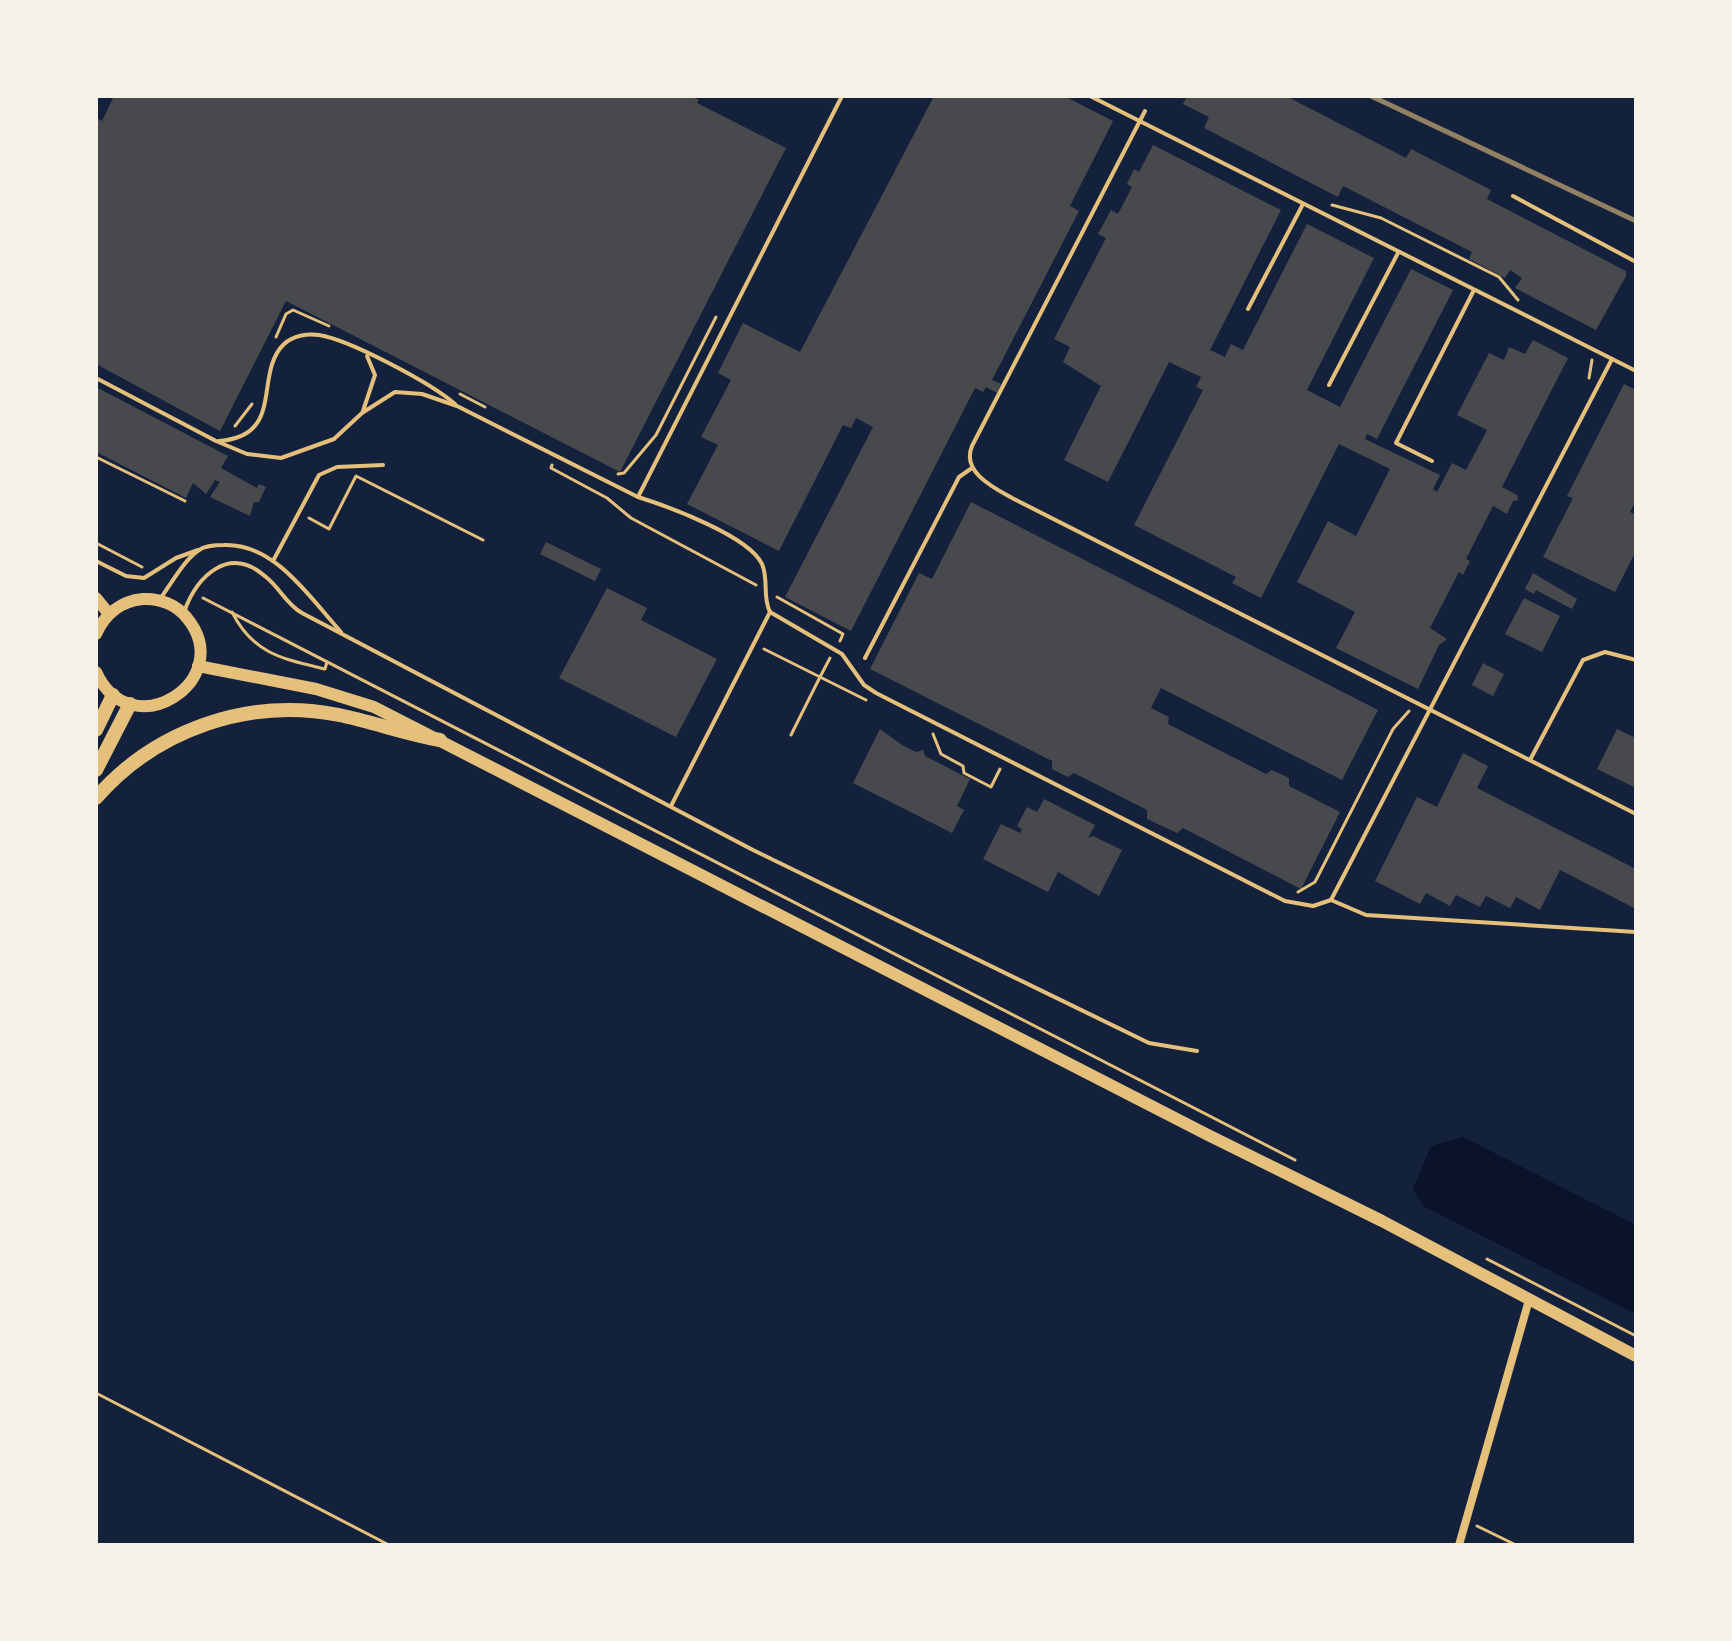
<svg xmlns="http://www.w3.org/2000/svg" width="1732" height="1641" font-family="Cabin,sans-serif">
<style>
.water{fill:#0b132b}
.building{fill:#48494c}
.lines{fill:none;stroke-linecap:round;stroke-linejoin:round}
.path{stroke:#e5c07b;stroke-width:3}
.service{stroke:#e5c07b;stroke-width:4}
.minor{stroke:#e5c07b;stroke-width:8}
.primary{stroke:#e5c07b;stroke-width:12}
.motorway{stroke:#e5c07b;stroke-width:14}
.rail{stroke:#918062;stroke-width:5}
</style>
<rect width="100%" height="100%" fill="#14213d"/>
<path class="water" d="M1463 1137 1636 1225V1314L1423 1206 1413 1189 1431 1146Z"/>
<g class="building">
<path d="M114 96H692L699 100 697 103 786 148 620 472 286 301 220 431 96 364V118L102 121Z"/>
<path d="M934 96H1064L1113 121 1070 206 1079 211 992 380 1001 384 997 393 986 387 983 392 975 388 851 631 785 597 873 427 856 418 851 428 843 425 779 551 687 504 718 445 701 437 731 380 718 373 743 323 800 352Z"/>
<path d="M1187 96H1286L1406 158 1411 149 1491 190 1487 199 1626 271V276L1596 330 1515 288 1522 278 1510 270 1505 278 1469 259 1472 252 1343 186 1338 197 1204 128 1209 117 1183 104Z"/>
<path d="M1153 145 1281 210 1210 350 1225 357 1231 344 1243 350 1307 224 1374 258 1307 390 1340 407 1411 269 1453 290 1377 439 1367 434 1365 439 1440 475 1433 489 1437 492 1452 463 1466 470 1487 430 1457 415 1489 353 1504 360 1509 347 1525 354 1533 340 1568 358 1502 487 1517 495 1518 500 1513 501 1507 514 1493 506 1466 559 1470 561 1463 575 1459 572 1430 628 1447 639 1439 645 1418 689 1336 648 1355 612 1297 582 1328 521 1356 536 1390 469 1339 444 1261 598 1232 583 1236 577 1134 525 1203 390 1196 387 1201 377 1169 362 1108 482 1064 460 1101 386 1063 362 1070 347 1054 339 1106 238 1098 234 1111 210 1118 214 1132 187 1127 184 1134 169 1139 172Z"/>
<path d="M1624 384 1636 390V500L1630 512 1636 515V551L1615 592 1543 557 1573 498 1567 496Z"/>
<path d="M96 387 228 456 221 468 257 488 259 484 266 487 259 502H254L250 516 210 497 220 482 215 480 206 494 193 483 186 498 96 452Z"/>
<path d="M971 502 1378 710 1342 780 1161 688 1151 708 1169 717 1168 724 1266 774 1272 770 1289 778V786L1340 812 1301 889 1183 828 1177 833 1147 819V810L1074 773 1068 777 1052 769V761L870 669 919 573 932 579Z"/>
<path d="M546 542 601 569 595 581 540 554Z"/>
<path d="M1533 573 1577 599 1572 609 1536 590 1534 594 1525 589Z"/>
<path d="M607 588 647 608 641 620 717 659 676 737 559 678Z"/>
<path d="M1524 598 1560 616 1542 652 1505 634Z"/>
<path d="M1483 663 1504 674 1493 696 1472 685Z"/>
<path d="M880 729 902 745 916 752 923 750 925 756 970 779 957 806 964 810 952 833 853 783Z"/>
<path d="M1617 729 1636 738V788L1597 769Z"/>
<path d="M1463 753 1488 766 1477 788 1636 869V909L1560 870 1540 910 1516 897 1510 908 1486 896 1480 907 1456 895 1450 906 1426 893 1420 904 1375 881 1417 797 1437 807Z"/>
<path d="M1044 799 1095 825 1088 838 1093 836 1122 850 1099 896 1058 872 1048 892 983 859 1001 824 1020 833 1022 829 1017 826 1027 807 1037 812Z"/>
</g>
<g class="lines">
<g class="path">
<path d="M1332 205 1381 218 1499 277 1518 300"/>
<path d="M276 337 286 314 293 310 329 326"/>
<path d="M1589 378 1592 360"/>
<path d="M460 394 485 407"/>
<path d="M235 426 252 404"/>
<path d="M96 457 185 501"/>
<path d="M552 465 551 468 607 498 631 518 756 585"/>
<path d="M618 474 624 473 656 435 716 317"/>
<path d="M309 518 329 529 356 476 483 540"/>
<path d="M96 543 142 567"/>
<path d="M777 597 843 634 840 641"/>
<path d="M203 598 1295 1160"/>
<path d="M232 612C253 654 283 659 325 669L327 662"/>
<path d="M764 649 820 677 791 735"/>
<path d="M830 658 820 677 866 700"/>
<path d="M933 734 941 754 963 766 964 773 991 787 1000 769"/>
<path d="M1298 892 1315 882 1393 729 1409 711"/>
<path d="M1487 1259 1636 1336"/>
<path d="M96 1393 389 1545"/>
<path d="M1477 1526 1516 1545"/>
</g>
<g class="service">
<path d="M1090 96 1636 371"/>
<path d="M1145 111 972 446C961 472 994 488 1012 498L1636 814"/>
<path d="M1513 196 1636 262"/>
<path d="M1248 309 1303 204"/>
<path d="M96 378 216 441 247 454 281 458 334 439 362 413 395 392 422 394 457 406 638 497"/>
<path d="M1329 385 1398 253"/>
<path d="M363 411 375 375 367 356"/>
<path d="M219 441C286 436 253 374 284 344 293 336 307 333 319 335 350 340 431 383 455 404"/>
<path d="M1432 461 1396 443 1474 290"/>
<path d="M96 561 126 576 144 578 176 558 198 550"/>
<path d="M273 561 319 475 337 467 383 465"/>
<path d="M160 599C171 584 184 560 199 550 206 545 217 545 224 545 275 543 310 598 341 632"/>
<path d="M184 612C197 576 229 544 266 577 280 588 286 604 302 613L753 850 1149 1043 1197 1051"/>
<path d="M770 612 842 654 864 685 876 693 1285 901 1313 906 1331 900"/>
<path d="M865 658 959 477 972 468"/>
<path d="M1530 760 1583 660 1605 652 1636 660"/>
<path d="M671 806 770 612C762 596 769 580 762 564 749 536 667 506 638 497L842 96"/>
<path d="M1331 900 1612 359"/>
<path d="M1331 900 1366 915 1636 932"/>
</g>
<path class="minor" d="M1459 1545 1529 1300"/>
<g class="primary">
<path d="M96 598 109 614"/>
<path d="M96 634C105 614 121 601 143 599 160 598 177 605 187 618 238 680 131 749 96 672"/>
<path d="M198 666 316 689 374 707 1208 1135 1382 1221 1636 1356"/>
</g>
<g class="motorway">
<path d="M96 730 113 695"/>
<path d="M96 770 130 704"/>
<path d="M96 798C156 729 250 697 339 715 373 722 406 734 440 740"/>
</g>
<path class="rail" d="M1371 96 1636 221"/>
</g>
<rect width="1732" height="1641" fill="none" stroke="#f6f1e7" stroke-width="196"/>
</svg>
